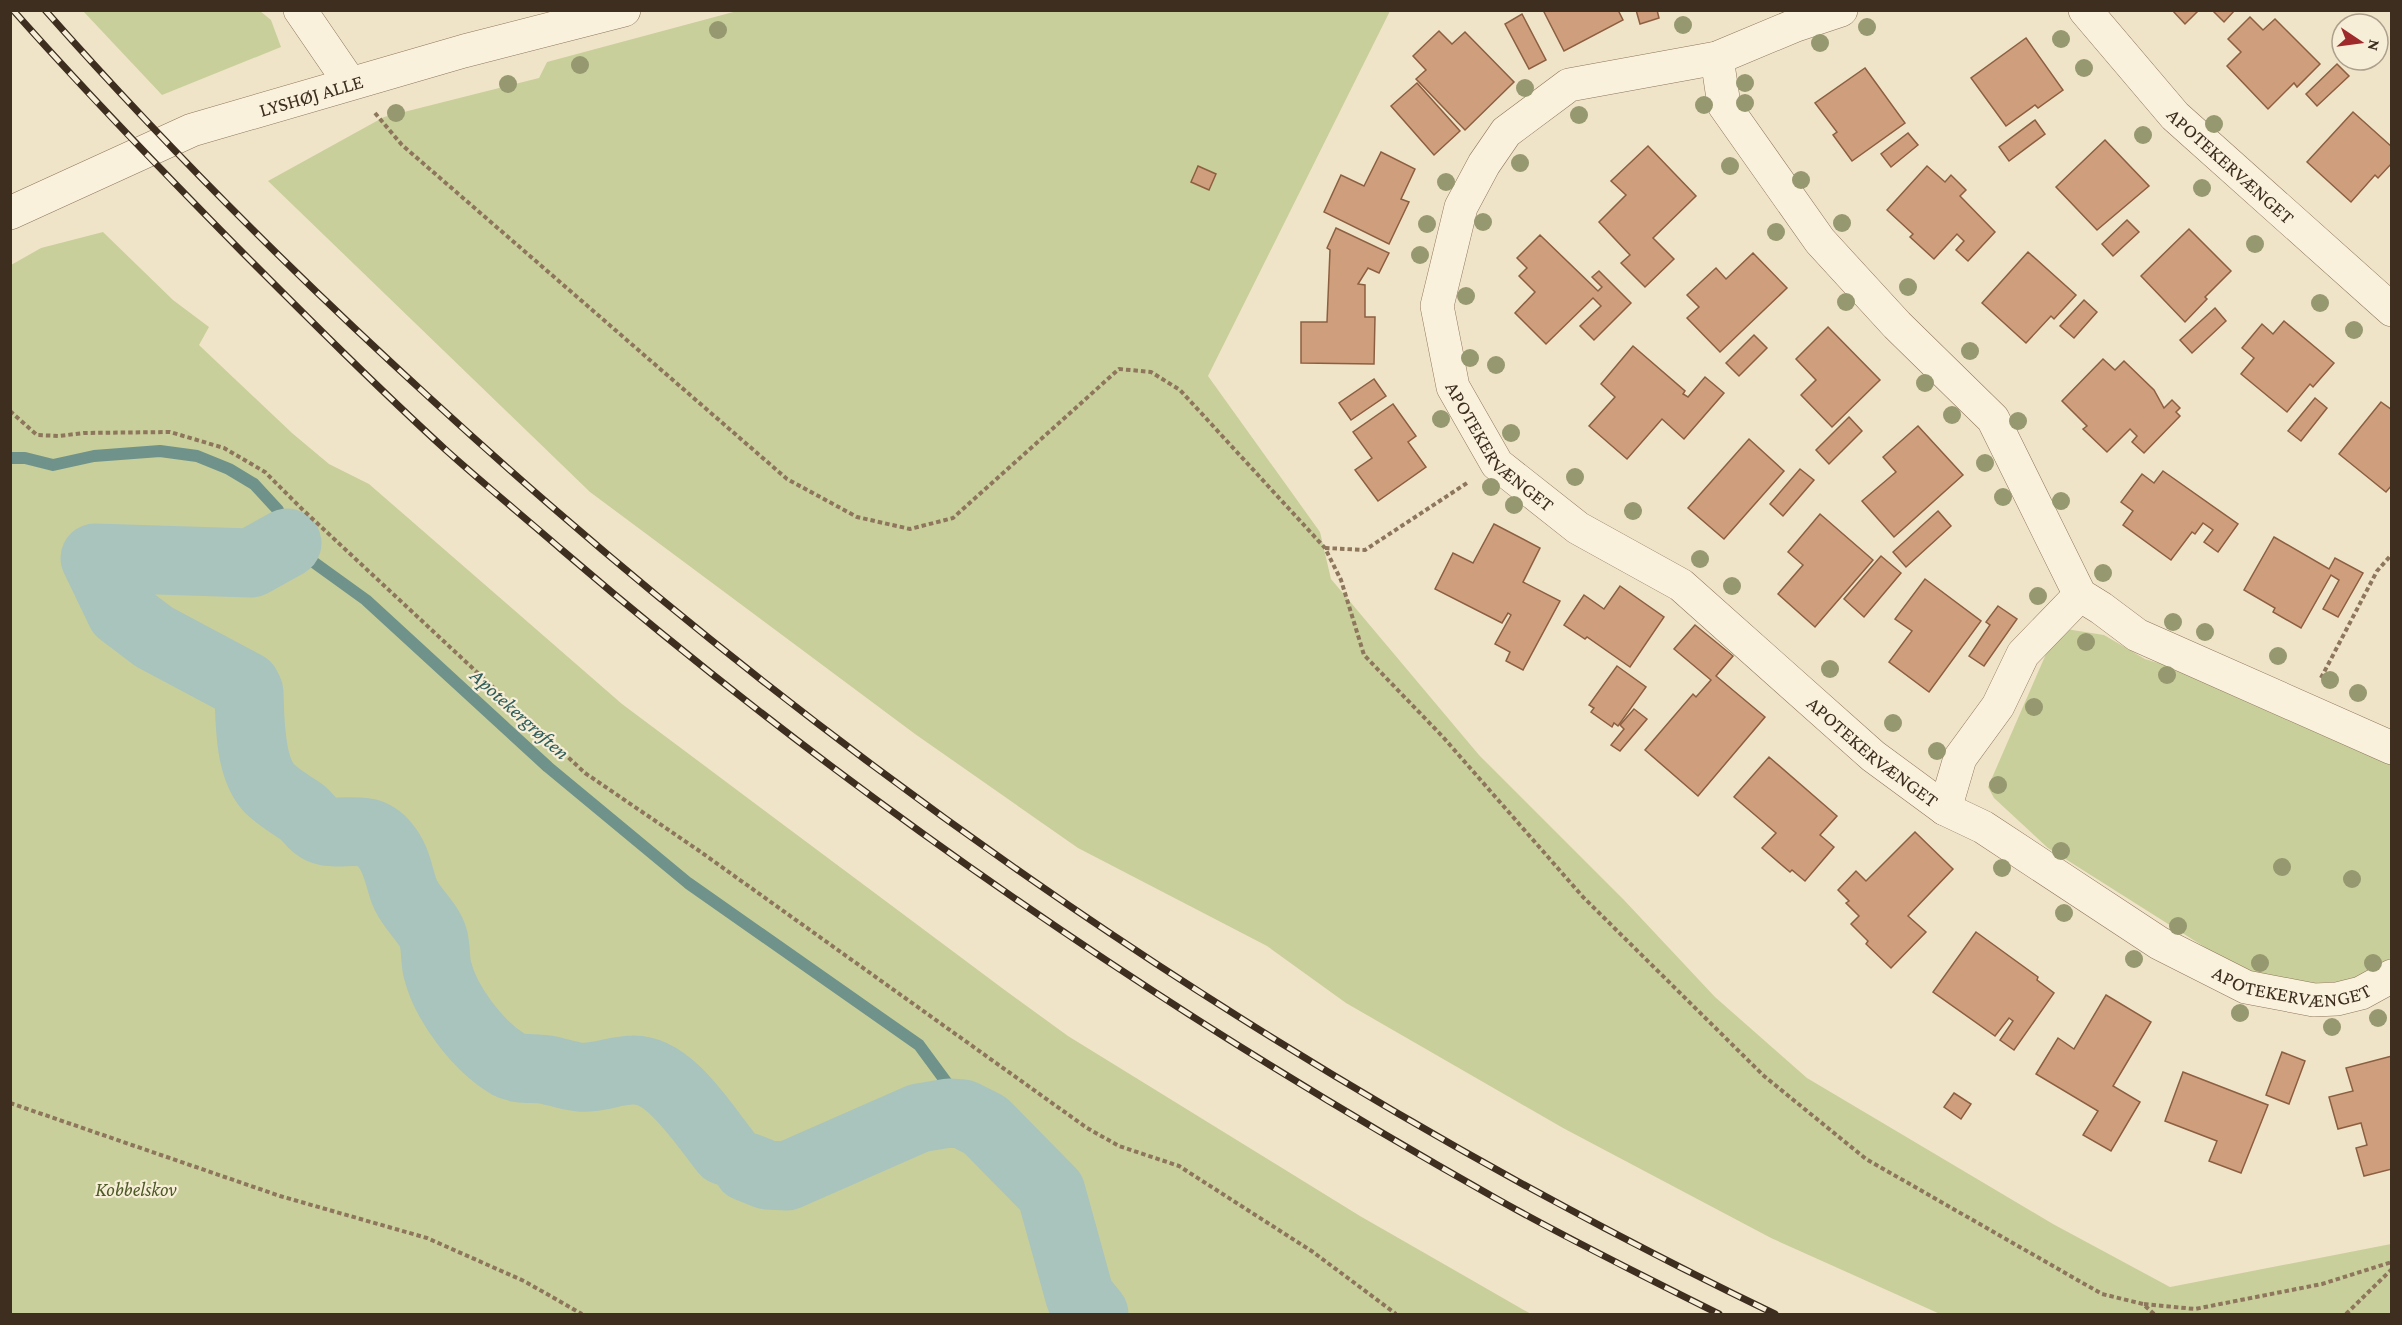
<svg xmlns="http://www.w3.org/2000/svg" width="2402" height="1325" font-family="'Crimson Pro',serif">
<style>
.green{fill:#c9cf9b}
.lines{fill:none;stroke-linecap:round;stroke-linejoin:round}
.stream{stroke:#6f938a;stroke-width:12}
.river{stroke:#a9c4bc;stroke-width:69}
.building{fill:#cf9f7d;stroke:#8d5f41;stroke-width:1.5}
.minor-casing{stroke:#8d765c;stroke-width:34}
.tertiary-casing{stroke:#8d765c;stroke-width:34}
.path{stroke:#8d765c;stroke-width:4;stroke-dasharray:4.5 3;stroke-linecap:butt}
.minor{stroke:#faf1dc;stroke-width:33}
.tertiary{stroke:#faf1dc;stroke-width:33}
.rail-casing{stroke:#3d2e20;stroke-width:7}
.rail{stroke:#f7eed8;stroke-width:4.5;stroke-dasharray:14;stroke-linecap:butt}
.tree{fill:#96986f}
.labels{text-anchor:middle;stroke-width:4.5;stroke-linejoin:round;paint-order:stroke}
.street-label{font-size:20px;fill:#3d2e20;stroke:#f7eed8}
.park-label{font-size:20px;font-style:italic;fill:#4d5a26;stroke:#f7eed8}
.water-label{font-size:21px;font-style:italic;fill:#2f5d5a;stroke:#f7eed8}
</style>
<rect width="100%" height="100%" fill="#f0e4c8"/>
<g class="green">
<path d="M803 10 1390 11 1208 376 1320 532 1331 579 1479 755 1624 900 1715 997 1807 1078 2053 1224 2170 1287 2391 1244V1314H1940L1771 1238 1563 1128 1346 1003 1267 946 1078 848 915 734 590 492 268 181 384 117 539 78 547 62 737 11Z"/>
<path d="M83 11H260L271 20 281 47 162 95Z"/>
<path d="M103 232 173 300 209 327 199 345 292 433 329 464 369 484 622 704 1002 988 1068 1036 1360 1216 1531 1314H11V265L41 248Z"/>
<path d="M2066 629 2104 635 2145 659 2241 688 2391 764V958L2355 981 2314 983 2244 972 2048 848 1994 798 1988 787 2046 654Z"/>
</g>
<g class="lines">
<path class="stream" d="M10 458H25L53 465 94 456 160 451 197 456 229 469 254 484 278 510 287 543 366 600 548 767 688 883 919 1045 972 1117"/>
<g class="river">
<path d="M287 543 251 563 95 558 121 612 154 637 246 686 249 692C250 720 249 766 269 788 278 797 291 805 302 812 310 819 315 829 326 831 348 835 368 824 385 845 397 859 398 874 404 891 410 908 428 921 433 937 436 946 435 958 437 968 445 1003 478 1046 508 1064 521 1071 534 1067 548 1070 558 1072 568 1076 579 1077 596 1079 615 1070 633 1070 670 1069 703 1124 725 1151"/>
<path d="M747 1167 767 1175 787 1176 919 1118 949 1113 963 1114 985 1125 1051 1192 1080 1297 1094 1314"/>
</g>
</g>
<g class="building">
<path d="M1543 10H1618L1623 20 1564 51Z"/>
<path d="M1636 10H1657L1659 18 1640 24Z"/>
<path d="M2172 10H2199L2185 24Z"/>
<path d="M2212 10H2235L2224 22Z"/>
<path d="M1522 14 1546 60 1529 69 1505 24Z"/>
<path d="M2250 17 2263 30 2275 19 2320 64 2297 87 2294 83 2268 109 2227 66 2241 52 2228 39Z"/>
<path d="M1439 31 1452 44 1465 32 1514 82 1465 130 1416 79 1426 70 1413 56Z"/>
<path d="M2026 38 2063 90 2038 108 2035 105 2006 126 1971 78Z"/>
<path d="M2337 64 2349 76 2317 106 2306 94Z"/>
<path d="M1865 68 1905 123 1852 161 1833 135 1837 132 1815 103Z"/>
<path d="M1417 83 1460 131 1434 155 1391 106Z"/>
<path d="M2353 112 2392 147V163L2378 178 2375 175 2351 202 2307 162Z"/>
<path d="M2035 120 2045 134 2009 161 1999 147Z"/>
<path d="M1908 133 1918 145 1891 167 1881 154Z"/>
<path d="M2105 140 2149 186 2097 230 2056 187Z"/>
<path d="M1648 146 1696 196 1653 238 1674 259 1645 287 1621 263 1630 255 1599 222 1626 195 1611 181Z"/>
<path d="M1381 152 1415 169 1401 199 1409 202 1389 244 1324 212 1341 175 1364 186Z"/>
<path d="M1198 166 1216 174 1209 190 1191 182Z"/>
<path d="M1927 166 1945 182 1951 175 1966 190 1960 196 1995 232 1968 261 1956 250 1964 241 1957 234 1934 259 1910 237 1913 234 1887 210Z"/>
<path d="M2127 220 2139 232 2113 256 2102 244Z"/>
<path d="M1336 228 1389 253 1379 273 1368 268 1358 284 1365 285V317H1375L1374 364 1301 363V322H1327L1330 250 1327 248Z"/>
<path d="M2189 229 2231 271 2205 297 2207 299 2185 322 2141 276Z"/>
<path d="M1540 235 1598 291 1602 287 1592 277 1599 271 1631 303 1594 340 1580 326 1601 306 1593 298 1546 344 1515 313 1535 292 1519 276 1527 268 1517 258Z"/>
<path d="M2028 252 2076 295 2054 319 2051 316 2026 343 1982 303Z"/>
<path d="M1753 253 1787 288 1720 352 1687 318 1699 307 1687 295 1716 268 1726 279Z"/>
<path d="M2084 300 2097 312 2074 338 2060 326Z"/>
<path d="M2215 308 2226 321 2192 353 2180 340Z"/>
<path d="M2284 321 2334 363 2313 387 2310 384 2287 412 2241 374 2254 358 2242 348 2262 324 2273 334Z"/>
<path d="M1828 327 1880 380 1832 427 1801 395 1816 380 1796 359Z"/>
<path d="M1754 335 1767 348 1739 376 1726 363Z"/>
<path d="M1633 346 1685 391 1683 394 1688 397 1705 377 1724 393 1684 439 1662 419 1627 459 1589 426 1615 397 1601 384Z"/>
<path d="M2103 359 2115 370 2124 361 2154 390 2164 408 2172 400 2180 408 2176 412 2180 416 2144 453 2132 442 2137 436 2130 429 2107 452 2083 429 2087 426 2062 401Z"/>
<path d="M1374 379 1386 396 1351 420 1339 403Z"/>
<path d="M2315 398 2327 408 2301 441 2288 431Z"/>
<path d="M2381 402 2392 410V485L2386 492 2339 454Z"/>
<path d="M1393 404 1416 436 1408 442 1426 467 1378 501 1355 470 1372 458 1353 432Z"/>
<path d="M1849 417 1862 431 1829 464 1816 450Z"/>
<path d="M1918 426 1963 475 1894 537 1862 501 1896 472 1883 457Z"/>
<path d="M1749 439 1784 471 1724 539 1688 508Z"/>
<path d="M1800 469 1814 480 1783 516 1770 504Z"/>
<path d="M2163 471 2238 524 2218 552 2204 542 2213 530 2203 523 2195 534 2192 532 2171 560 2123 525 2133 511 2121 502 2142 474 2154 483Z"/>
<path d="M1938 511 1951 526 1906 567 1893 552Z"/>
<path d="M1820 514 1873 560 1815 627 1778 594 1803 565 1788 552Z"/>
<path d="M1494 524 1540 548 1523 582 1560 601 1523 670 1506 661 1510 652 1495 644 1511 615 1508 613 1502 623 1435 589 1453 553 1473 563Z"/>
<path d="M2274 537 2329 569 2335 558 2363 573 2338 617 2323 609 2339 580 2331 575 2301 628 2273 612 2275 608 2244 590Z"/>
<path d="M1881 556 1901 573 1864 617 1844 599Z"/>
<path d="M1925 579 1981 621 1929 692 1889 662 1912 631 1895 619Z"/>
<path d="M1620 586 1664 617 1630 667 1587 637 1585 639 1564 625 1584 595 1604 609Z"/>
<path d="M1998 606 2017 619 1984 666 1969 656 1990 625 1986 622Z"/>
<path d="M1695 625 1733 656 1716 676 1765 717 1698 796 1645 750 1693 694 1696 697 1711 680 1674 649Z"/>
<path d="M1617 666 1646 687 1618 726 1614 723 1612 727 1591 712 1594 708 1589 705Z"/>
<path d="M1634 709 1647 719 1620 751 1611 745 1624 729 1620 725Z"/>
<path d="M1769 757 1837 816 1820 835 1834 847 1805 881 1792 870 1790 872 1762 848 1776 833 1734 797Z"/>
<path d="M1915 832 1953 869 1908 916 1926 932 1891 968 1866 944 1868 941 1851 924 1859 916 1846 903 1849 901 1838 890 1856 871 1866 881Z"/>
<path d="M1976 932 2038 977 2037 980 2054 993 2014 1050 2000 1040 2013 1021 2009 1018 1995 1036 1933 992Z"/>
<path d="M2106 995 2151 1022 2113 1086 2140 1102 2111 1151 2083 1135 2098 1111 2036 1074 2058 1038 2074 1049Z"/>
<path d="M2282 1052 2305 1061 2289 1104 2266 1095Z"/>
<path d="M2392 1056V1169L2364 1176 2356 1148 2367 1145 2361 1123 2338 1129 2329 1097 2353 1091 2346 1068Z"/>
<path d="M2183 1072 2268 1105 2241 1173 2209 1161 2217 1141 2165 1121Z"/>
<path d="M1954 1093 1971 1104 1961 1119 1944 1107Z"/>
</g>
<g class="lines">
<g class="minor-casing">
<g id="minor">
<path d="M300 10 350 83"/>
<path id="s1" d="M1841 10 1796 25 1717 58 1569 85 1506 132 1484 164 1461 207 1437 306 1453 387 1497 464 1578 528 1681 585 1873 756 1945 809 1983 827 2159 943 2246 987 2314 1000 2337 999 2361 993 2392 976"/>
<path id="s2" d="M2085 10 2175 116 2392 310"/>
<path d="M1717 58 1724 105 1820 241 1897 325 1993 419 2080 595 2101 608 2137 635 2392 748"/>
<path d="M1945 809 1960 758 1998 706 2023 654 2080 595"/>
</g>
</g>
<g class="tertiary-casing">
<g id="tertiary">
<path id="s3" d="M10 213 192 130 464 51 624 10"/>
</g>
</g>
<g class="path">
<path d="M375 113 402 145 787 479 857 517 910 529 953 518 1119 369 1151 372 1180 390 1325 548 1341 580 1364 655 1443 737 1583 897 1764 1076 1866 1159 2102 1294 2143 1304 2154 1314"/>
<path d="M10 411 37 435 59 436 84 433 170 432 224 448 265 472 302 509 585 773 698 850 1087 1128 1119 1146 1179 1166 1313 1252 1396 1314"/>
<path d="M1325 548 1365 550 1467 483"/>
<path d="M2321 678 2377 571 2392 554"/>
<path d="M10 1103 280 1196 427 1238 524 1281 582 1314"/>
<path d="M2144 1304 2195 1309 2322 1284 2392 1262"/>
<path d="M2346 1314 2392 1269"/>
</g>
<use href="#minor" class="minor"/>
<use href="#tertiary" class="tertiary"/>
<g class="rail-casing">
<g id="rail">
<path d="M13 10C88 95 166 175 245 255 311 321 378 388 447 451 485 485 524 517 562 550 851 798 1166 1013 1497 1199 1570 1240 1645 1277 1719 1314"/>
<path d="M45 10C166 147 296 276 431 399 831 766 1285 1078 1775 1314"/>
</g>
</g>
<use href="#rail" class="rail"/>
</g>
<g class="tree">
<circle cx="1683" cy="25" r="9"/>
<circle cx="1867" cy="27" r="9"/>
<circle cx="718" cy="30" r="9"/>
<circle cx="2061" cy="39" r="9"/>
<circle cx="1820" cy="43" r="9"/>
<circle cx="580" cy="65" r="9"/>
<circle cx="2084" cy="68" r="9"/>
<circle cx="1745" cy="83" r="9"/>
<circle cx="508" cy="84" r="9"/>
<circle cx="1525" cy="88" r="9"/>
<circle cx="1745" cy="103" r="9"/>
<circle cx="1704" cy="105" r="9"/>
<circle cx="396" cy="113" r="9"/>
<circle cx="1579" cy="115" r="9"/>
<circle cx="2214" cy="124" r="9"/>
<circle cx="2143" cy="135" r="9"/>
<circle cx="1520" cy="163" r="9"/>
<circle cx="1730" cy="166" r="9"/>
<circle cx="1801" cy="180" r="9"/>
<circle cx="1446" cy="182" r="9"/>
<circle cx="2202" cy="188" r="9"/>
<circle cx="1483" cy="222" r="9"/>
<circle cx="1842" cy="223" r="9"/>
<circle cx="1427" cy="224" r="9"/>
<circle cx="1776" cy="232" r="9"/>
<circle cx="2255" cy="244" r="9"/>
<circle cx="1420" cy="255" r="9"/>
<circle cx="1908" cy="287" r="9"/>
<circle cx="1466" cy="296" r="9"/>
<circle cx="1846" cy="302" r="9"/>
<circle cx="2320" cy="303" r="9"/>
<circle cx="2354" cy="330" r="9"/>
<circle cx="1970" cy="351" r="9"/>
<circle cx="1470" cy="358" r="9"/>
<circle cx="1496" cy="365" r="9"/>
<circle cx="1925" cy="383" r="9"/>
<circle cx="1952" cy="415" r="9"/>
<circle cx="1441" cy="419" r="9"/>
<circle cx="2018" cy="421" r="9"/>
<circle cx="1511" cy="433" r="9"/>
<circle cx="1985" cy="463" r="9"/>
<circle cx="1575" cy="477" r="9"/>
<circle cx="1491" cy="487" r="9"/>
<circle cx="2003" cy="497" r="9"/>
<circle cx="2061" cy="501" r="9"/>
<circle cx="1514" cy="505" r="9"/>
<circle cx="1633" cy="511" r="9"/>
<circle cx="1700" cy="559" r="9"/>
<circle cx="2103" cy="573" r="9"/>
<circle cx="1732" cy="586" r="9"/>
<circle cx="2038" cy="596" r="9"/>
<circle cx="2173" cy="622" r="9"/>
<circle cx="2205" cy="632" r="9"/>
<circle cx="2086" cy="642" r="9"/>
<circle cx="2278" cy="656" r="9"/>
<circle cx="1830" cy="669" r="9"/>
<circle cx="2167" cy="675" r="9"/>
<circle cx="2330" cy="680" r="9"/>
<circle cx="2358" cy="693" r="9"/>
<circle cx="2034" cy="707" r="9"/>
<circle cx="1893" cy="723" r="9"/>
<circle cx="1937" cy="751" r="9"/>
<circle cx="1998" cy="785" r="9"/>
<circle cx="2061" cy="851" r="9"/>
<circle cx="2282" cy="867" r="9"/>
<circle cx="2002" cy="868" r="9"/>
<circle cx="2352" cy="879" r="9"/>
<circle cx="2064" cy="913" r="9"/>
<circle cx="2178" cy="926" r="9"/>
<circle cx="2134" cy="959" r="9"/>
<circle cx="2260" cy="963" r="9"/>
<circle cx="2373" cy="963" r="9"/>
<circle cx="2240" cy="1013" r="9"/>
<circle cx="2378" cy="1018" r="9"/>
<circle cx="2332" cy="1027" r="9"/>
</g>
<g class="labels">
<g class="street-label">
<text dy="7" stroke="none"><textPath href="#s3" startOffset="324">LYSHØJ ALLE</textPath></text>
<text dy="7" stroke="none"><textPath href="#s2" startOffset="214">APOTEKERVÆNGET</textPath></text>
<text dy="7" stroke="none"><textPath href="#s1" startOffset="711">APOTEKERVÆNGET</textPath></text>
<text dy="7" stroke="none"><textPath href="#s1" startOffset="1198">APOTEKERVÆNGET</textPath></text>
<text dy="7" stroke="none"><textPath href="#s1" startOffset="1686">APOTEKERVÆNGET</textPath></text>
</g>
<g class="park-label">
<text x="136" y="1196">Kobbelskov</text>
</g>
<g class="water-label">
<text transform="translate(520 714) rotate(42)" y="7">Apotekergrøften</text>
</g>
</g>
<rect width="2402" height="1325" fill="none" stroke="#3d2e20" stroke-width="24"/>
<g transform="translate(2360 42) rotate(103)"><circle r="28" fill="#f7eed8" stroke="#ada18e" stroke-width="1.5"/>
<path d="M0-4.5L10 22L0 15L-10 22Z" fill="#9e2a2b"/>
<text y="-9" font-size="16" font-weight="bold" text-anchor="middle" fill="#3d2e20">N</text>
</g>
</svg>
